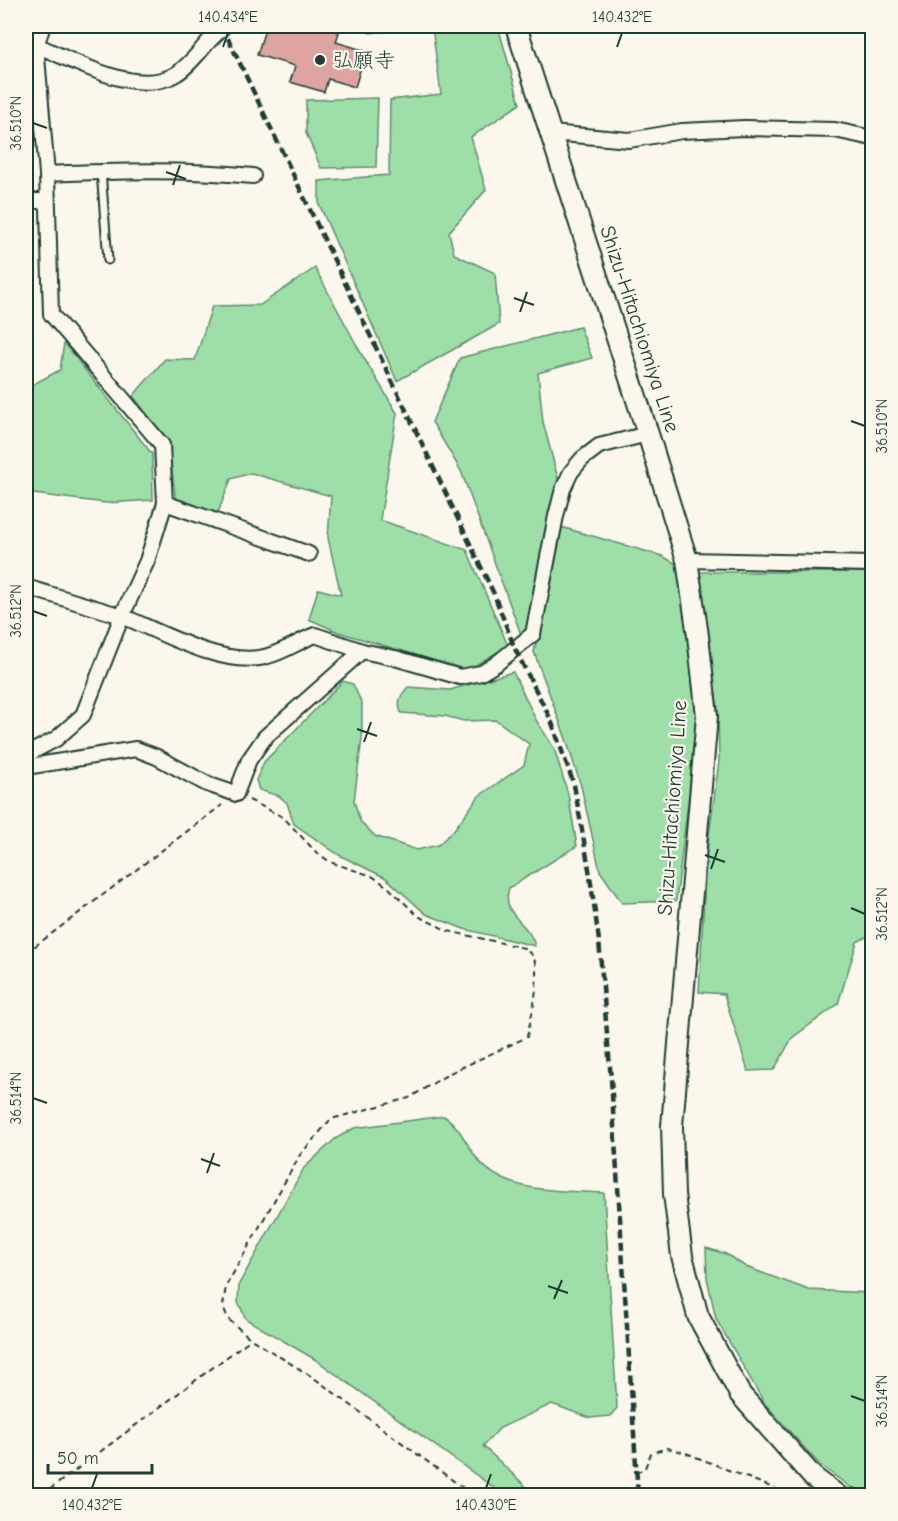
<svg xmlns="http://www.w3.org/2000/svg" width="898" height="1521" font-family="'Comic Neue','Klee One',sans-serif">
<style>
.green{fill:#9edea8;stroke:#5e8e6e;stroke-width:1.5}
.building{fill:#dea4a1;stroke:#1f3d34;stroke-width:1.5}
.lines{fill:none;stroke-linecap:round;stroke-linejoin:round}
.service-casing{stroke:#1f3d34;stroke-width:11}
.minor-casing{stroke:#1f3d34;stroke-width:18}
.secondary-casing{stroke:#1f3d34;stroke-width:24}
.path{stroke:#1f3d34;stroke-width:2;stroke-dasharray:6 4.5;stroke-linecap:butt}
.service{stroke:#fbf7ec;stroke-width:7}
.minor{stroke:#fbf7ec;stroke-width:14}
.secondary{stroke:#fbf7ec;stroke-width:20}
.rail{stroke:#1f3d34;stroke-width:4.5;stroke-dasharray:9 4.5;stroke-linecap:butt}
.minor-bridge-casing{stroke:#1f3d34;stroke-width:18;stroke-linecap:butt}
.minor-bridge{stroke:#fbf7ec;stroke-width:14}
.ticks{fill:none;stroke:#1f3d34;stroke-width:2}
.poi-dot{fill:#1f3d34;stroke:#fbf7ec;stroke-width:2}
.labels{text-anchor:middle;stroke-width:4.5;stroke-linejoin:round;paint-order:stroke}
.poi-label{font-size:21px;fill:#1f3d34;stroke:#fbf7ec;text-anchor:start}
.street-label{font-size:21px;fill:#1f3d34;stroke:#fbf7ec}
.neatline{fill:none;stroke:#1f3d34;stroke-width:2}
.ticks-label{font-size:15px;text-anchor:middle;fill:#1f3d34}
</style>
<rect width="100%" height="100%" fill="#fbf7ec"/>
<filter id="ink" filterUnits="userSpaceOnUse"><feTurbulence type="fractalNoise" baseFrequency=".0167" numOctaves="2"/><feDisplacementMap in="SourceGraphic" scale="12" xChannelSelector="R" yChannelSelector="G"/><feConvolveMatrix kernelMatrix="1 2 1 2 8 2 1 2 1" color-interpolation-filters="sRGB"/></filter>
<g filter="url(#ink)">
<g class="green">
<path d="M372 26H498L520 104 471 137 486 190 449 232 454 254 495 273 499 324 397 381 319 204V181L389 175 390 100 441 94 432 27 370 33Z"/>
<path d="M378 98 376 167 321 168 306 133V100Z"/>
<path d="M315 268 362 355 397 413 380 520 467 550 508 646 467 670 338 632 309 619 318 589 341 595 328 538 331 496 251 473 231 479 217 515 176 501 168 441 133 396 165 359 195 360 212 306 260 305Z"/>
<path d="M580 327 592 358 538 373 543 422 561 490 523 640 461 471 432 422 460 358Z"/>
<path d="M64 343 152 454 153 500 106 503 26 493V386H30L60 370Z"/>
<path d="M561 527 662 556 680 566 692 654 698 720 676 901 622 903 600 871 581 786 566 739 534 652Z"/>
<path d="M699 572H872V934L857 942 838 1004 792 1038 774 1070 748 1071 724 994 699 992 706 858 719 761 718 710Z"/>
<path d="M513 672 536 720 554 748 568 794 577 846 509 888C500 916 530 922 535 946L464 929 426 914 386 878 339 855 294 824 287 803 279 796 259 790 256 780 264 762 343 681 353 684 362 704V738L354 801 360 821 375 836 417 850 438 845 453 831 479 796 524 765 529 744 496 720 464 721 445 716 401 713C397 701 400 696 408 687L450 690Z"/>
<path d="M444 1116C461 1127 466 1145 478 1160 507 1195 563 1190 604 1193L617 1408 610 1416 590 1418 552 1404 500 1428 483 1446 535 1495H504L316 1360 246 1319 238 1302 239 1284 304 1168 335 1139 354 1128Z"/>
<path d="M706 1248 726 1254 746 1267 809 1290 872 1293V1495H861L820 1465 765 1404 716 1319 707 1278Z"/>
</g>
<path class="building" d="M266 26H319L339 32 336 42 366 51 355 87 328 79 324 92 290 82 295 66 257 55Z"/>
<g class="lines">
<g class="service-casing">
<path id="service" d="M101 171 108 260"/>
</g>
<g class="minor-casing">
<g id="minor">
<path d="M43 26 36 45 47 174 51 314 162 445 165 503 147 561 122 616C161 632 217 664 259 658 279 655 297 642 315 635L362 651"/>
<path d="M26 44 36 45C73 60 138 98 176 74 189 66 199 52 209 41"/>
<path d="M551 133 629 140 682 131 744 128 835 130 872 138"/>
<path d="M47 174C115 171 185 169 253 176"/>
<path d="M26 201H46"/>
<path d="M165 503 309 554"/>
<path d="M687 560 872 564"/>
<path d="M26 587 122 616 83 715 56 739 26 755V764"/>
<path d="M26 767 136 749 157 757 207 784 236 794 249 760 265 737 362 651 395 658 460 677 481 673 496 664 533 634 556 516 563 489 571 472 582 459 599 446 648 434"/>
</g>
</g>
<g class="secondary-casing">
<path id="secondary" d="M516 26 648 434 687 560 698 636 707 716 672 1126 674 1194 682 1256 698 1316 740 1394 813 1477 838 1496"/>
</g>
<g class="path">
<path d="M249 800 283 817 315 851 330 862 372 876 388 887 418 916 448 931 524 948 534 957C540 987 533 1007 527 1037L450 1073 409 1098 331 1119 300 1155 226 1286 223 1306 228 1319 251 1339 314 1378 474 1496"/>
<path d="M26 953 222 805"/>
<path d="M636 1473 645 1468 651 1453 667 1448 686 1453 793 1496"/>
<path d="M852 1488 872 1494"/>
<path d="M41 1496 251 1339"/>
</g>
<use href="#service" class="service"/>
<use href="#minor" class="minor"/>
<use href="#secondary" class="secondary"/>
<path class="rail" d="M222 26 494 594 515 649 551 720 574 785 589 869 599 941 611 1079 638 1496"/>
<g class="minor-bridge-casing">
<path id="minor-bridge" d="M209 41 224 26"/>
</g>
<use href="#minor-bridge" class="minor-bridge"/>
</g>
</g>
<path class="ticks" d="M223 47 228 33M617 47 622 33M33 123 47 128M166 172 186 179M173 185 180 165M514 298 534 305M520 312 527 292M851 421 865 426M33 611 47 616M357 729 377 736M364 742 371 722M705 855 725 862M711 869 718 849M851 908 865 914M33 1098 47 1103M201 1159 220 1166M207 1173 214 1153M548 1286 568 1293M554 1299 562 1280M851 1396 865 1401M92 1488 97 1474M486 1488 491 1474"/>
<circle class="poi-dot" cx="320" cy="60" r="6"/>
<g class="labels">
<g class="poi-label">
<text x="332" y="67">弘願寺</text>
</g>
<g class="street-label">
<text transform="translate(640 329) rotate(72)" y="7">Shizu-Hitachiomiya Line</text>
<text transform="translate(672 808) rotate(-86)" y="7">Shizu-Hitachiomiya Line</text>
</g>
</g>
<rect width="898" height="1521" fill="none" stroke="#fbf7ec" stroke-width="66"/>
<path d="M48 1464v9h104v-9" fill="none" stroke="#1f3d34" stroke-width="3"/>
<text x="57" y="1464" font-size="18" fill="#1f3d34" stroke="#fbf7ec" stroke-width="4.5" paint-order="stroke">50 m</text>
<rect x="33" y="33" width="832" height="1455" class="neatline"/>
<g class="ticks-label">
<text x="228" y="22">140.434°E</text>
<text x="622" y="22">140.432°E</text>
<text transform="translate(16 123) rotate(-90)" y="5">36.510°N</text>
<text transform="translate(882 426) rotate(-90)" y="5">36.510°N</text>
<text transform="translate(16 611) rotate(-90)" y="5">36.512°N</text>
<text transform="translate(882 914) rotate(-90)" y="5">36.512°N</text>
<text transform="translate(16 1098) rotate(-90)" y="5">36.514°N</text>
<text transform="translate(882 1401) rotate(-90)" y="5">36.514°N</text>
<text x="92" y="1510">140.432°E</text>
<text x="486" y="1510">140.430°E</text>
</g>
</svg>
